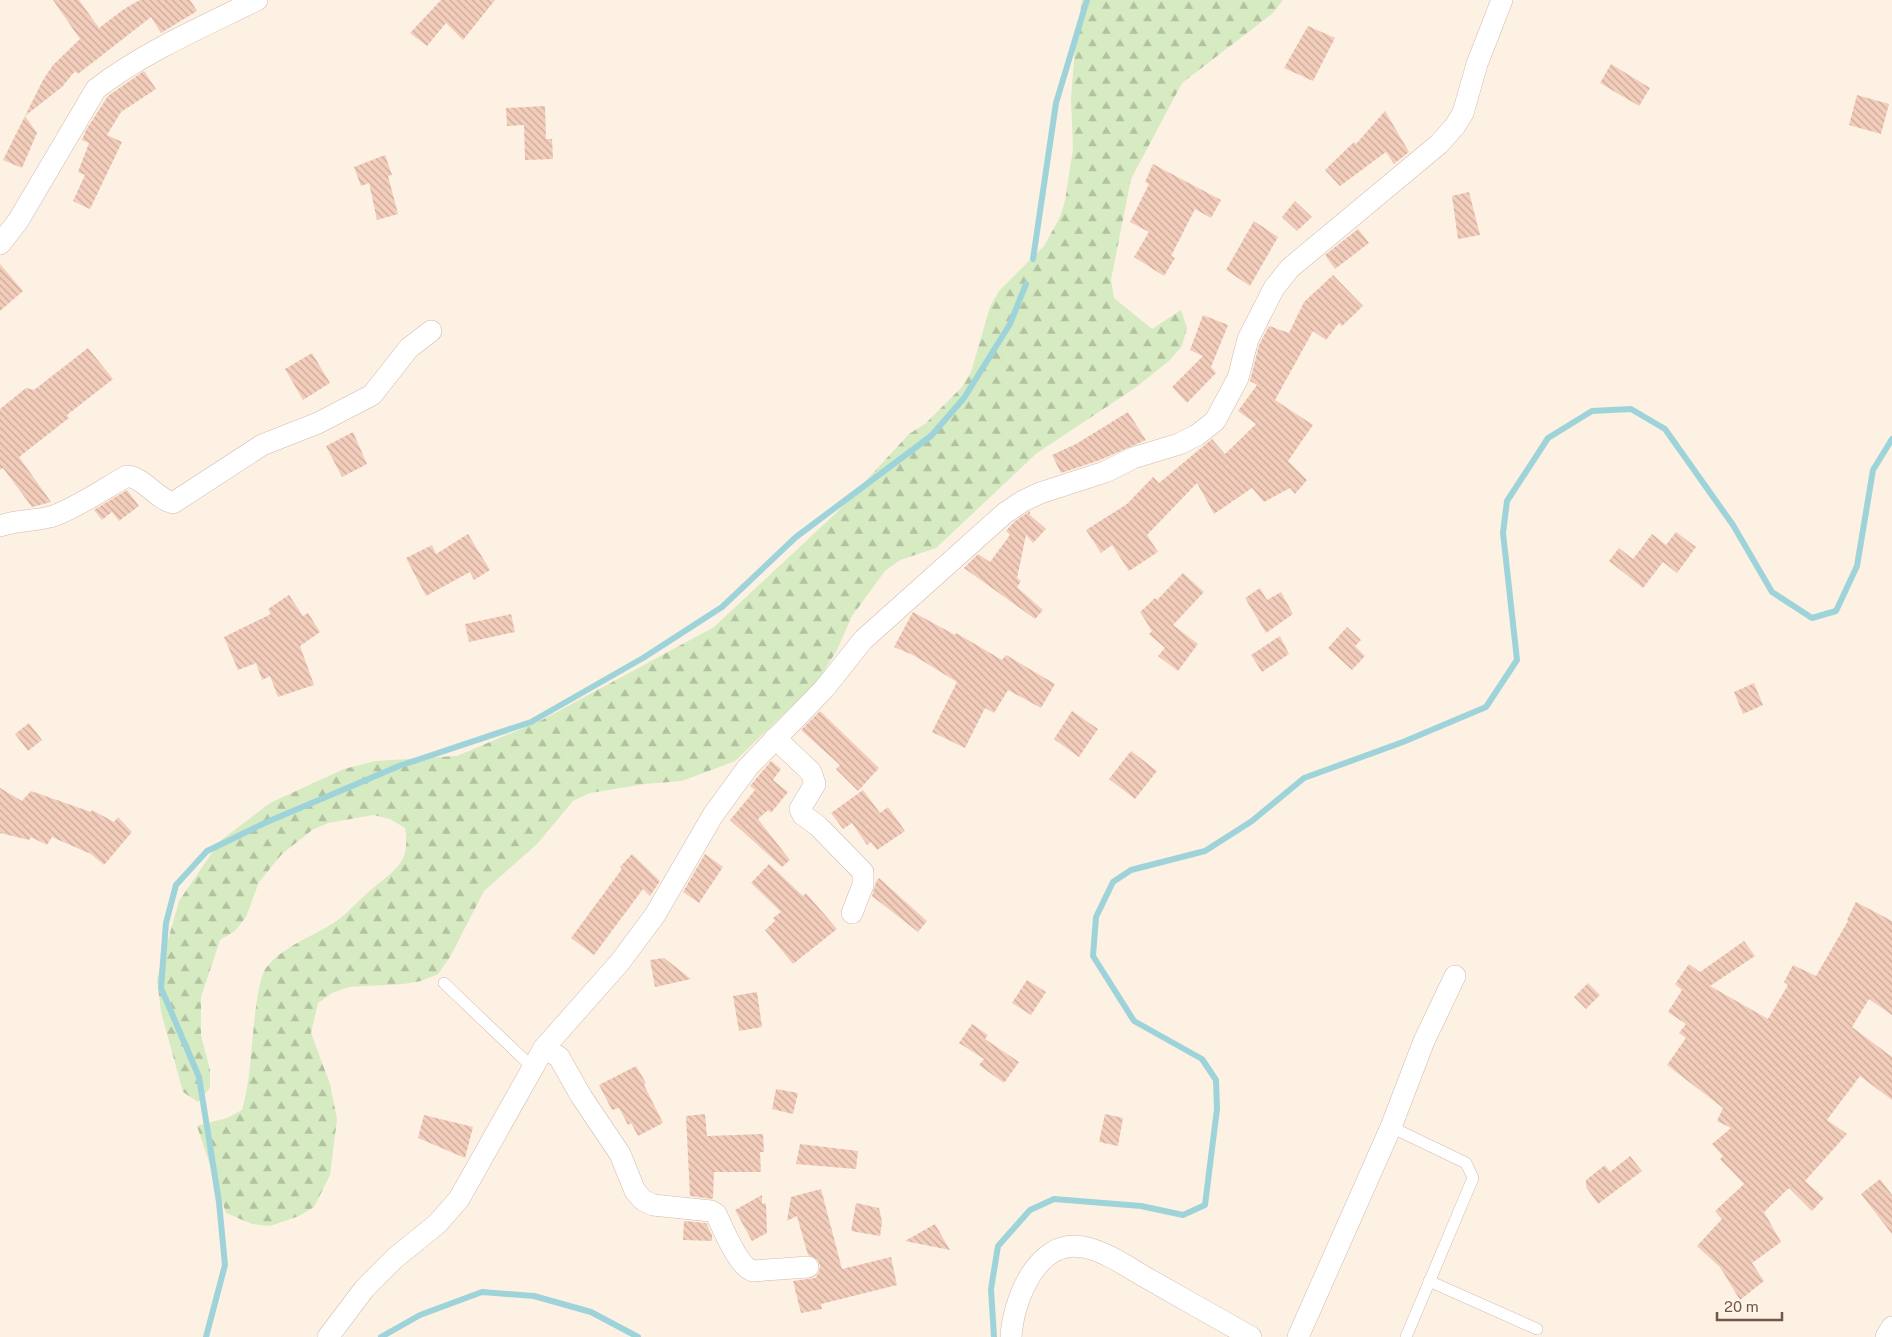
<svg xmlns="http://www.w3.org/2000/svg" width="1892" height="1337" font-family="'Public Sans',sans-serif">
<style>
.forest{fill:url(#forest-firs)}
.lines{fill:none;stroke-linecap:round;stroke-linejoin:round}
.stream{stroke:#9ed4d9;stroke-width:6}
.building{fill:url(#building-back-hatch)}
.service-casing{stroke:#d1baad;stroke-width:12}
.minor-casing{stroke:#d1baad;stroke-width:22}
.service{stroke:#fff;stroke-width:11}
.minor{stroke:#fff;stroke-width:21}
</style>
<defs>
<pattern id="forest-firs" width="22" height="20" patternUnits="userSpaceOnUse" patternTransform="scale(1.25)"><rect width="22" height="20" fill="#d6ebc2"/><path d="M5 1l3.5 6h-7zM16 11l3.5 6h-7z" fill="#b2c1a0"/></pattern>
<pattern id="building-back-hatch" width="6" height="6" patternUnits="userSpaceOnUse" patternTransform="scale(1.25)"><rect width="6" height="6" fill="#f3cdbb"/><path d="M-1 5l2 2M0 0l6 6M5-1l2 2" fill="none" stroke="#c9a99a"/></pattern>
</defs>
<rect width="100%" height="100%" fill="#fdf1e4"/>
<path class="forest" d="M1082 0H1283L1273 13 1182 83 1131 179 1111 280 1114 298 1152 329 1181 310 1187 328 1182 346 1170 360 1135 388 1037 453 936 548 900 560 885 571 852 616 837 650 817 682 735 761 682 781 645 784 590 793 573 801 537 844 484 891 450 957 438 974 421 981 404 984 349 987 332 993 318 1003 311 1033 330 1084 337 1119 330 1175 314 1207 299 1216 270 1226 252 1224 226 1213 197 1126 227 1118 242 1110C245 1099 247 1088 249 1076 252 1054 255 983 266 968 285 944 314 937 338 920 350 911 360 899 372 889 395 869 411 863 405 828L390 819 373 815 328 823 312 830 282 854 259 882 246 917 235 931 220 940 201 997V1035L210 1070V1088L198 1102 183 1092 161 1012 157 979 179 901 220 841 270 803 344 769 375 761 457 756 542 720 714 627 836 513 909 434 925 424 962 387 971 372 990 307 999 291 1044 246 1060 217 1065 201 1073 149 1071 98 1075 47Z"/>
<g class="lines">
<g class="stream">
<path d="M1033 259 1056 103 1087 0"/>
<path d="M206 1337 225 1265 219 1202 199 1077 161 988 166 923 176 885 207 851 267 822 399 766 531 722 643 658 722 607 796 537 931 436 964 398 1010 324 1026 284"/>
<path d="M381 1337 420 1315 482 1292 534 1296 591 1312 638 1337"/>
<path d="M994 1337 991 1289 998 1246 1030 1210 1054 1199 1141 1206 1183 1215 1205 1205 1217 1109 1216 1080 1202 1059 1134 1021 1093 956 1096 917 1113 882 1131 870 1205 851 1252 821 1304 778 1403 742 1486 707 1517 660 1503 533 1507 501 1548 438 1592 411 1631 409 1665 429 1733 525 1772 592 1812 618 1836 611 1857 566 1873 470 1892 439"/>
</g>
</g>
<g class="building">
<path d="M53 0H79L99 28 124 9 140 0H190L197 11 161 33 151 17 78 74 75 71 62 87 25 116 37 133 22 168 3 160 43 80 53 65 80 39Z"/>
<path d="M441 0H495L463 40 446 23 427 46 410 33Z"/>
<path d="M1308 26 1335 38 1313 81 1284 68Z"/>
<path d="M1611 64 1650 88 1639 106 1600 83Z"/>
<path d="M144 71 156 89 121 112 107 135 122 142 90 209 73 201 85 175 78 172 89 143 82 140 86 130 108 96Z"/>
<path d="M1857 95 1889 104 1881 134 1849 125Z"/>
<path d="M545 106 546 139H552L553 159 525 160 524 125 507 126 506 108Z"/>
<path d="M1385 111 1409 152 1394 164 1386 152 1340 186 1325 170 1354 142 1356 144Z"/>
<path d="M385 155 392 175 388 176 398 214 377 220 369 183 361 186 354 167Z"/>
<path d="M1153 164 1221 200 1211 218 1195 209 1171 256 1175 258 1164 276 1134 257 1149 232 1130 222 1149 184 1145 182Z"/>
<path d="M1469 192 1480 235 1458 239 1452 196Z"/>
<path d="M1295 201 1312 217 1297 231 1282 217Z"/>
<path d="M1254 221 1278 237 1250 286 1226 270Z"/>
<path d="M1358 229 1369 243 1335 269 1325 255Z"/>
<path d="M0 264 23 291 0 311Z"/>
<path d="M1333 275 1363 306 1342 326 1339 323 1326 340 1313 331 1275 400 1313 425 1288 461 1307 480 1295 494 1290 488 1264 502 1252 488 1214 514 1197 483 1147 535 1158 552 1129 571 1112 545 1101 553 1086 530 1127 504 1153 477 1159 483 1212 439 1225 454 1256 424 1238 411 1257 385 1250 381 1259 345 1269 326 1289 333 1304 302Z"/>
<path d="M1203 315 1228 325 1211 367 1216 373 1187 403 1172 387 1203 356 1190 350Z"/>
<path d="M88 348 113 379 67 415 69 418 19 457 51 502 32 507 3 468 0 470V409L26 388 34 390Z"/>
<path d="M312 353 330 383 303 400 285 369Z"/>
<path d="M1128 412 1146 440 1100 460 1061 473 1052 455 1076 444Z"/>
<path d="M353 432 367 464 342 477 326 446Z"/>
<path d="M127 490 139 506 119 521 112 512 102 520 94 510Z"/>
<path d="M1030 511V515L1046 529 1033 543 1026 535 1017 578 1021 581 1017 587 1043 610 1035 619 964 568 978 554 990 562 1010 535 1006 531 1015 521Z"/>
<path d="M1676 532 1696 547 1677 573 1663 562 1643 588 1609 561 1619 548 1633 559 1652 534 1666 545Z"/>
<path d="M468 534 490 570 474 580 470 572 426 596 406 558 432 545 436 554Z"/>
<path d="M1183 573 1204 592 1173 625 1198 644 1178 671 1158 656 1165 648 1149 634 1152 631 1140 612 1155 598 1157 600Z"/>
<path d="M1260 588 1267 600 1281 592 1293 614 1266 633 1245 598Z"/>
<path d="M289 595 303 616 308 613 320 632 300 646 314 685 278 697 270 676 262 680 256 663 238 670 224 637 271 614 268 609Z"/>
<path d="M913 612 955 635 956 633 1002 660 1006 655 1055 684 1041 708 1008 690 994 713 985 708 965 748 932 732 957 682 913 655 894 647Z"/>
<path d="M511 614 515 632 469 642 465 624Z"/>
<path d="M1347 627 1361 640 1355 646 1365 656 1352 670 1328 648Z"/>
<path d="M1280 636 1289 654 1262 672 1251 655Z"/>
<path d="M1754 683 1763 705 1743 714 1734 692Z"/>
<path d="M820 711 879 768 858 791 836 769 840 765 801 730Z"/>
<path d="M1072 711 1098 729 1079 757 1054 739Z"/>
<path d="M29 723 42 740 28 751 15 734Z"/>
<path d="M1131 751 1157 771 1135 799 1109 779Z"/>
<path d="M771 761 781 769 773 780 788 792 771 813 768 810 758 819 790 860 782 867 730 820 755 790 750 786Z"/>
<path d="M0 788 22 801 31 791 91 812 92 810 114 822 118 817 132 832 104 865 91 854 52 837 47 845 31 837 29 840 0 833Z"/>
<path d="M863 790 880 813 888 807 905 831 877 850 871 842 867 845 852 823 843 829 831 813Z"/>
<path d="M632 854 660 881 650 896 643 889 594 955 571 938 622 869 620 867Z"/>
<path d="M705 854 723 867 699 903 683 892Z"/>
<path d="M769 864 803 896 806 893 837 929 793 964 765 930 775 921 773 918 781 912 751 883Z"/>
<path d="M879 878 927 921 918 932 872 896 876 882Z"/>
<path d="M1856 902 1892 921V1015L1869 999 1852 1027 1892 1057V1100L1860 1076 1827 1120 1847 1134 1805 1181 1824 1198 1812 1211 1789 1188 1764 1212 1781 1242 1752 1263 1764 1281 1740 1300 1720 1267 1697 1246 1722 1219 1715 1211 1744 1184 1720 1159 1723 1156 1712 1144 1731 1128 1717 1121 1723 1108 1667 1065 1686 1038 1679 1033 1686 1024 1668 1012 1682 990 1675 984 1689 964 1700 972 1744 941 1755 956 1710 986 1768 1019 1788 985 1784 982 1793 965 1816 976 1848 921 1847 920Z"/>
<path d="M664 958 691 979 655 987 650 960Z"/>
<path d="M1027 980 1046 992 1031 1015 1012 1003Z"/>
<path d="M1588 983 1600 995 1586 1009 1574 997Z"/>
<path d="M757 992 762 1027 739 1031 733 996Z"/>
<path d="M972 1024 988 1035 985 1039 1019 1062 1004 1083 979 1065 984 1059 959 1043Z"/>
<path d="M636 1066 646 1083 644 1085 663 1123 638 1136 631 1123 628 1125 619 1108 612 1110 599 1085Z"/>
<path d="M776 1089 798 1093 793 1114 772 1109Z"/>
<path d="M705 1114 707 1136 763 1134 764 1152H760L761 1172H714L713 1199 690 1196 686 1116Z"/>
<path d="M1105 1114 1123 1118 1118 1146 1099 1142Z"/>
<path d="M424 1115 473 1127 465 1158 418 1138Z"/>
<path d="M800 1144 858 1151 856 1169 796 1164Z"/>
<path d="M1630 1156 1642 1171 1598 1204 1586 1187V1180L1605 1165 1610 1172Z"/>
<path d="M1880 1179 1892 1195V1234L1861 1194Z"/>
<path d="M821 1189 842 1269 891 1257 897 1285 821 1304 822 1309 801 1313 793 1281 815 1278 819 1272 820 1266 818 1260 808 1255 797 1216 787 1221 791 1197Z"/>
<path d="M762 1195V1204L766 1203 767 1233 752 1241 735 1210Z"/>
<path d="M856 1203 879 1208 882 1222 880 1236 851 1231Z"/>
<path d="M684 1221 706 1223 712 1235V1241L683 1240Z"/>
<path d="M935 1224 950 1250 905 1241Z"/>
</g>
<g class="lines">
<g class="service-casing">
<g id="service">
<path d="M444 983 532 1067"/>
<path d="M1391 1127 1466 1163 1473 1178 1406 1337"/>
<path d="M1429 1281 1537 1329"/>
</g>
</g>
<g class="minor-casing">
<g id="minor">
<path d="M0 244 18 221 96 89C144 52 202 27 257 0"/>
<path d="M0 526C18 519 38 522 56 515 81 505 104 489 127 476 145 478 155 498 173 503L262 445 318 423 372 395 409 348 431 331"/>
<path d="M775 738 811 772 815 784 800 809 803 815 818 826 863 872V885L852 913"/>
<path d="M544 1048 559 1057 581 1096 620 1154 635 1191 643 1200 653 1205 711 1211 716 1214C723 1228 738 1267 753 1271L808 1267"/>
<path d="M328 1337 365 1288 395 1258 437 1224 459 1199 544 1048 620 962 655 915 713 815 748 767 824 689 863 640 1005 513 1023 501 1040 493 1105 472 1133 458 1179 444 1197 435 1215 421 1238 378 1248 339 1274 288 1290 268 1439 144 1455 126 1463 113 1477 64 1502 0"/>
<path d="M1011 1337C1013 1301 1037 1238 1083 1247 1105 1251 1126 1266 1145 1277 1180 1297 1216 1317 1251 1337"/>
<path d="M1298 1337 1391 1127 1424 1041 1455 976"/>
<path d="M1886 1337 1892 1327"/>
</g>
</g>
<use href="#service" class="service"/>
<use href="#minor" class="minor"/>
</g>
<path d="M1717 1312v8h65v-8" fill="none" stroke="#765549" stroke-width="2.5"/>
<text x="1724" y="1312" font-size="15" fill="#765549" stroke="#fff6eb" stroke-width="4" paint-order="stroke">20 m</text>
</svg>
